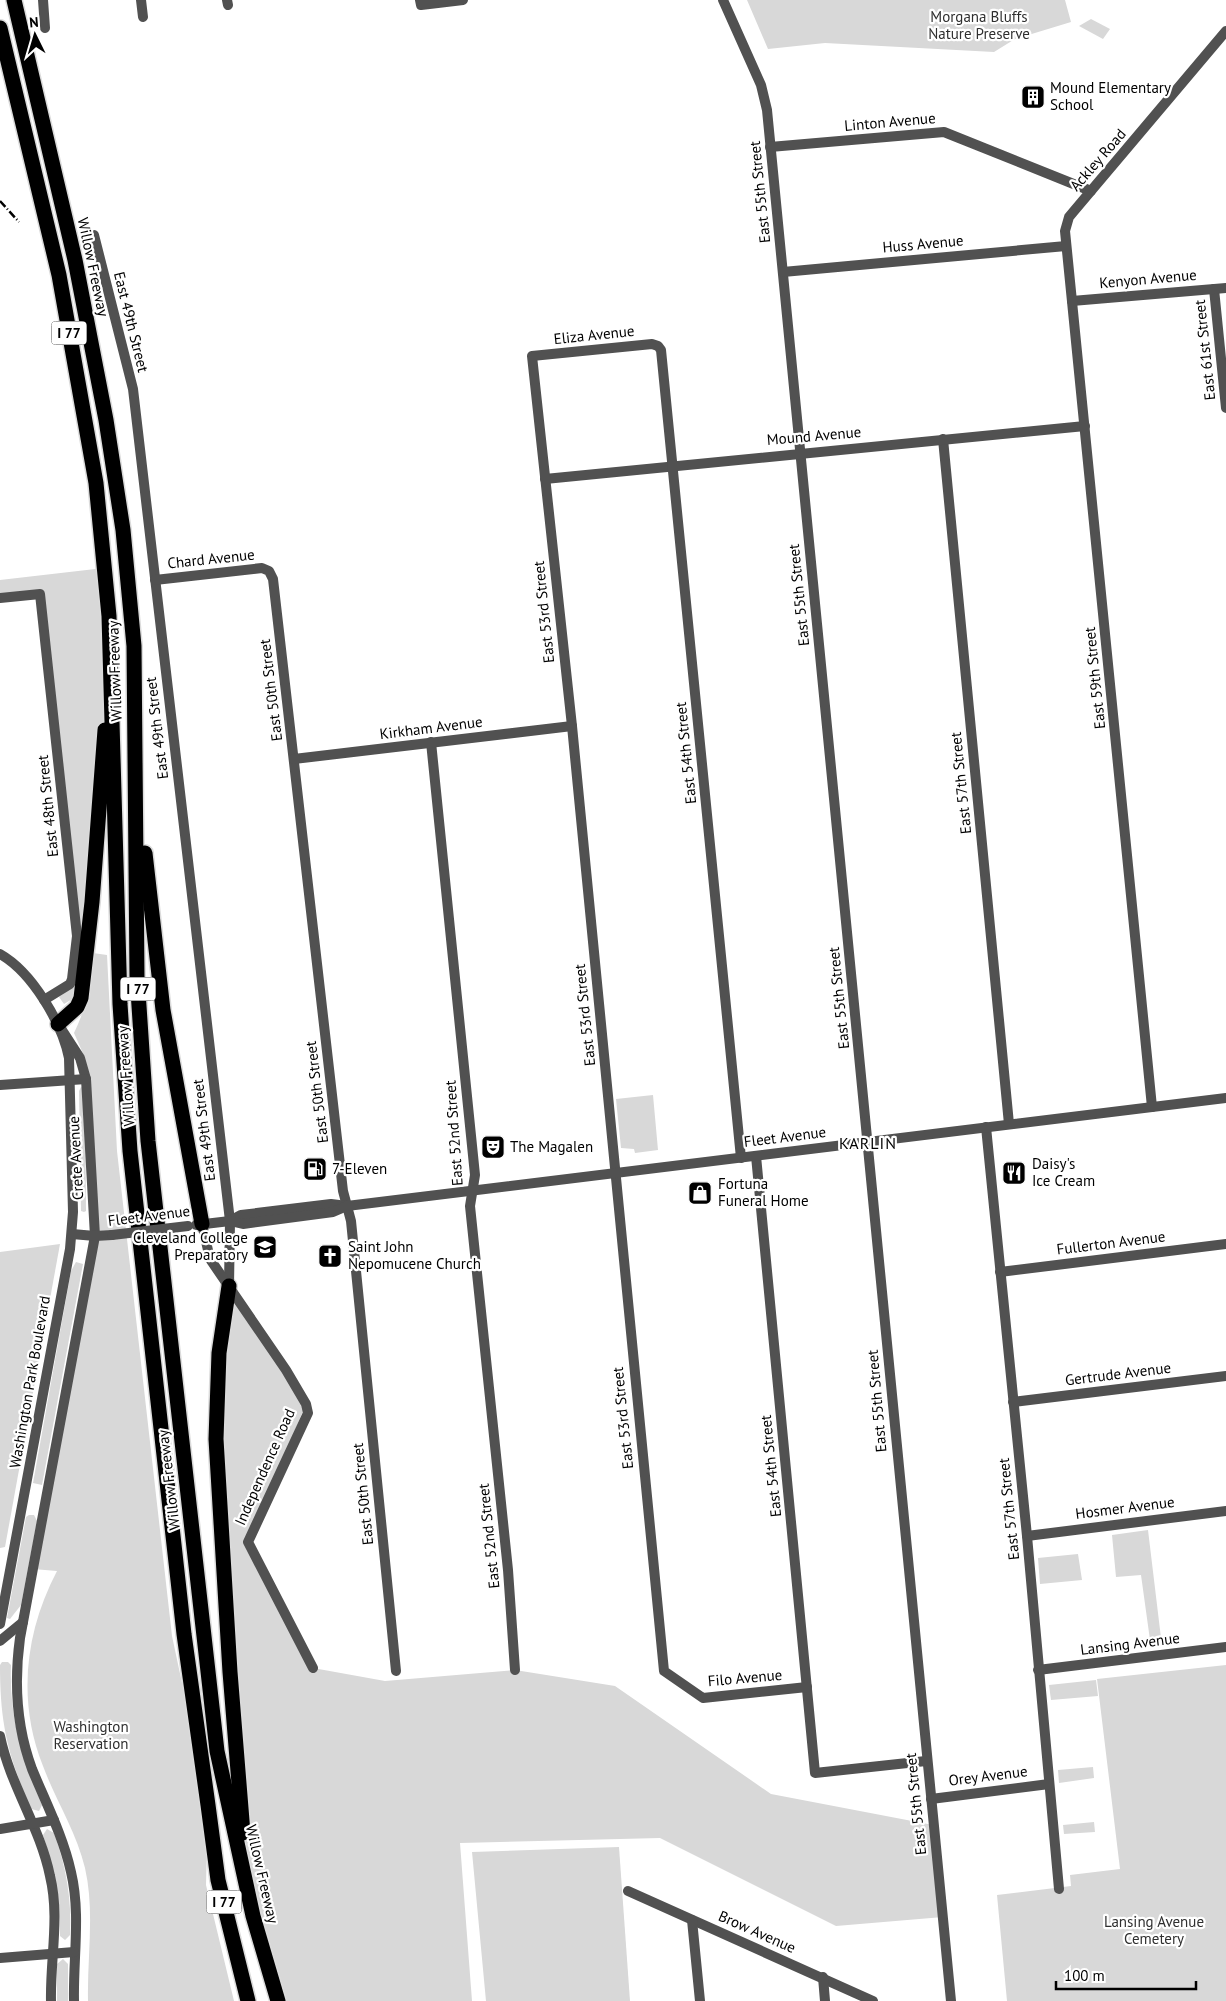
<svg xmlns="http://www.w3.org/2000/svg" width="1226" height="2001" font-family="'PT Sans',sans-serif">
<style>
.green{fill:#d8d8d8}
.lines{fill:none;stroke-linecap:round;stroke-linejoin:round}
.highway-casing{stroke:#dbdbdb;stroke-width:18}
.minor{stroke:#515151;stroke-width:10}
.highway{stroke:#000;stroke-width:15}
.rail{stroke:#000;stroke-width:2.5;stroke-dasharray:8 2.5 1 2.5;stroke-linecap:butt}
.minor-bridge{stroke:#515151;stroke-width:10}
.labels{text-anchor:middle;stroke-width:4.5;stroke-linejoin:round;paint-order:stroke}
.shield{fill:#fff;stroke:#4c4c4c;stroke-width:1}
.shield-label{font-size:14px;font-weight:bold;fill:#000}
.park-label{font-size:15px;fill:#2f2f2f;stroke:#fff}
.poi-label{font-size:15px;fill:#000;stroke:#fff;text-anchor:start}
.street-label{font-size:15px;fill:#000;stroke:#fff}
.neighbourhood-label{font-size:16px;letter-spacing:1px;fill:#000;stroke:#fff}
</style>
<rect width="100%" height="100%" fill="#fff"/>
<g class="green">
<path d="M747 0H1065L1071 22 1015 39 994 52 825 43 768 49Z"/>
<path d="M1091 19 1110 29 1103 39 1079 26Z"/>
<path d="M104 568 109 676 89 936H77L40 594 0 598V580Z"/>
<path d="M93 953 107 955 117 1151 172 1636 208 1805 206 1885 234 2001H88C87 1956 95 1912 85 1868 76 1831 56 1801 43 1766 17 1701 25 1632 57 1571L33 1569 93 1253 82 1064 85 1058 74 1033C88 1004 90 984 93 953Z"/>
<path d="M77 983 74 998 64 1004 59 997Z"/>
<path d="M81 1087 85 1088 86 1211 84 1212 81 1211 79 1091Z"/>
<path d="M653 1095 658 1150 635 1153 634 1149 621 1148 616 1099Z"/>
<path d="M60 1244 5 1547 0 1548V1252Z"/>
<path d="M76 1262 83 1264 42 1485 33 1483 71 1271Z"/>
<path d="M229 1286 306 1404 250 1536 313 1668 385 1681 515 1670 615 1686 771 1794 933 1825 943 1917 836 1926 660 1838 460 1843 472 2001H278L253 1916 240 1806 216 1439Z"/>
<path d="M29 1515H34L37 1521 21 1605 10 1619 7 1618 26 1517Z"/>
<path d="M1148 1530 1161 1638 1150 1640 1141 1575 1116 1577 1112 1535Z"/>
<path d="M1078 1554 1082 1580 1040 1584 1038 1558Z"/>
<path d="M2 1662H8L11 1665C9 1718 22 1757 42 1805L39 1811 31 1809C8 1755 0 1725 0 1665Z"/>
<path d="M1226 1665V2001H1007L997 1895 1071 1886 1070 1875 1120 1869 1097 1679Z"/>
<path d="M1096 1680 1098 1696 1051 1700 1049 1685Z"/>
<path d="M1093 1767 1094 1778 1059 1783 1058 1770Z"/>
<path d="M1094 1822 1095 1832 1064 1834 1063 1825Z"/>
<path d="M47 1829 54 1833C66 1866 72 1900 70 1935L65 1940 60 1936C60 1901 54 1869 43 1835Z"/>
<path d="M619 1847 630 2001H486L472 1852Z"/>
<path d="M63 1959 68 1964V2001H57V1964Z"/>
</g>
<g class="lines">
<g class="highway-casing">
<g id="highway">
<path d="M14 0 75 260 106 420 123 530 134 646 137 976 148 1141 217 1751 253 1916 278 2001"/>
<path d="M0 28 59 275 96 483 109 616 120 1004 130 1151 184 1634 208 1805 218 1880 248 2001"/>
<path d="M145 853 163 1010 202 1224"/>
<path d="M58 1024 77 1007 81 998 92 902 105 730"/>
<path d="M229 1286 219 1353 216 1439 230 1672 243 1833"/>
</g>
</g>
<g class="minor">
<path d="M43 0 45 28"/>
<path d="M141 0 143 17"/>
<path d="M227 0 228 5"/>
<path d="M420 0 421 5 463 0"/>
<path d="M723 0 761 85 767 110 951 2001"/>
<path d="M770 147 944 132 1091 191"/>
<path d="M94 235 133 389 230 1221 229 1286"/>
<path d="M783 272 1066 246"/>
<path d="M1214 289 1226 408"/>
<path d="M1072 301 1226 288"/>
<path d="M943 439 1009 1124"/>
<path d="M545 479 1085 426"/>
<path d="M155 580 262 568 269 571 273 579 343 1191 351 1221 396 1671"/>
<path d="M0 598 40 594 77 936 72 979 70 984 44 1000"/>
<path d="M431 742 475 1175 470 1206 508 1570 515 1670"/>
<path d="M294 759 572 726"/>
<path d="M0 954C32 972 62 1023 69 1058L73 1212 70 1249 0 1624"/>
<path d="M58 1024 80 1058 86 1079 95 1236 20 1638C14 1682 16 1726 32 1769 46 1803 63 1836 71 1872 81 1914 73 1958 74 2001"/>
<path d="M0 1085 86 1079"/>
<path d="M1152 1107 1065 231 1069 217 1074 211 1226 31"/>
<path d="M986 1127 1027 1536 1059 1889"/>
<path d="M756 1156 815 1773 926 1761"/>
<path d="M741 1158 661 350 658 346 652 344 532 356 572 726 664 1671 703 1698 807 1687"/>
<path d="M230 1221 241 1215 331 1204 347 1206"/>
<path d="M202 1224 210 1259 286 1370 306 1404 308 1413 248 1542 313 1668"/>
<path d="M196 1225 230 1221 243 1224 333 1212 347 1206 1226 1098"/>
<path d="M72 1234 95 1236 112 1235"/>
<path d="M1000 1272 1226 1244"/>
<path d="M1013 1402 1226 1376"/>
<path d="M1027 1536 1226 1511"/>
<path d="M0 1641 23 1622"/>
<path d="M1038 1670 1226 1647"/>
<path d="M0 1736C10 1785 40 1827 50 1876 60 1917 50 1959 51 2001"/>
<path d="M931 1799 1049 1784"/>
<path d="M0 1829 54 1820"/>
<path d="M628 1891 873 2001"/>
<path d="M692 1920 700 2001"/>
<path d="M0 1958 74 1952"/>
<path d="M823 1977 825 2001"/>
</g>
<use href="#highway" class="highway"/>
<path class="rail" d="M0 201 19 222"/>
<path class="minor-bridge" d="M112 1235 188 1226"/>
</g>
<defs>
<g id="building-square" transform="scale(1.25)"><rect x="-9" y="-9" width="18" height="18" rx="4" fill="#000" stroke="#fff"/><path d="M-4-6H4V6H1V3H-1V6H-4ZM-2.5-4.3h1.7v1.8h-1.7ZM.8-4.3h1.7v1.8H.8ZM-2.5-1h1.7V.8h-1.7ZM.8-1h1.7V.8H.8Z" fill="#fff"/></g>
<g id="theatre-square" transform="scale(1.25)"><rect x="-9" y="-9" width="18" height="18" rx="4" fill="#000" stroke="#fff"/><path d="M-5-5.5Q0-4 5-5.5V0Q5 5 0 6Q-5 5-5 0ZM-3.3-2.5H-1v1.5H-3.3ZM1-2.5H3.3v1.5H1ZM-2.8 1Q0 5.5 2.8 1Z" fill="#fff"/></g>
<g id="fuel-square" transform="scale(1.25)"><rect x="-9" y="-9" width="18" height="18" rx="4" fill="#000" stroke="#fff"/><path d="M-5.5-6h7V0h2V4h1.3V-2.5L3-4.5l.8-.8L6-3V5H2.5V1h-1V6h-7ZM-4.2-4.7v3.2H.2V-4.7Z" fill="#fff"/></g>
<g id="restaurant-square" transform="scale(1.25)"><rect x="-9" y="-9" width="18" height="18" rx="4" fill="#000" stroke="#fff"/><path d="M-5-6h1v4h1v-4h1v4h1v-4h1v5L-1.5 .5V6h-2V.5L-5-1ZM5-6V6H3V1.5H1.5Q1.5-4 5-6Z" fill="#fff"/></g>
<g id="shop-square" transform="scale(1.25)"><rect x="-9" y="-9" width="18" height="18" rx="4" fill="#000" stroke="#fff"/><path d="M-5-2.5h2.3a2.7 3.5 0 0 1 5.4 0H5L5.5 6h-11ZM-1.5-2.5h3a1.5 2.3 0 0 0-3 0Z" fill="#fff"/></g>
<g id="school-square" transform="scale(1.25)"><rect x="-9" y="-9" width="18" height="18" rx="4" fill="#000" stroke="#fff"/><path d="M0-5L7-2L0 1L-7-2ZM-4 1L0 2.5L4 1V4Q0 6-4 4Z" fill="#fff"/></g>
<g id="church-square" transform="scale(1.25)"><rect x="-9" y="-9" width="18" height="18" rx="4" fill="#000" stroke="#fff"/><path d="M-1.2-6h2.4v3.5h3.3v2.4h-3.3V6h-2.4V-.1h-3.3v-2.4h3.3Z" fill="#fff"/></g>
</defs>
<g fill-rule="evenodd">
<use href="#building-square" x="1033" y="97"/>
<use href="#theatre-square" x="493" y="1147"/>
<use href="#fuel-square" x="315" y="1169"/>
<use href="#restaurant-square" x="1014" y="1173"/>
<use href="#shop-square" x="700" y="1193"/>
<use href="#school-square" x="265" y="1247"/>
<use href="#church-square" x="330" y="1256"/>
</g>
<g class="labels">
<g class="shield">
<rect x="51.5" y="321.5" width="35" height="23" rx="4"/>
<rect x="120.5" y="977.5" width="35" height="23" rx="4"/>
<rect x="206.5" y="1890.5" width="35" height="23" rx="4"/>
</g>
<g class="shield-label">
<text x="69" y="338">I 77</text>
<text x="138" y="994">I 77</text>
<text x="224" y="1907">I 77</text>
</g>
<g class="park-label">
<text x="979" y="22">Morgana Bluffs<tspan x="979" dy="17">Nature Preserve</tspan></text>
<text x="91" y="1732">Washington<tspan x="91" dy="17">Reservation</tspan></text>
<text x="1154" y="1927">Lansing Avenue<tspan x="1154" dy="17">Cemetery</tspan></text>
</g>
<g class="poi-label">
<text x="1050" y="93">Mound Elementary<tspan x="1050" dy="17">School</tspan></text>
<text x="510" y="1152">The Magalen</text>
<text x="1032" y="1169">Daisy's<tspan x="1032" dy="17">Ice Cream</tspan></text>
<text x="332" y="1174">7-Eleven</text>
<text x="718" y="1189">Fortuna<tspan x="718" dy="17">Funeral Home</tspan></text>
<text x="248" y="1243" text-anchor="end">Cleveland College<tspan x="248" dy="17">Preparatory</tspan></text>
<text x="348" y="1252">Saint John<tspan x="348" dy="17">Nepomucene Church</tspan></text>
</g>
<g class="street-label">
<text transform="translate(890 122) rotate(-5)" y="5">Linton Avenue</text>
<text transform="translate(1098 160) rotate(-49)" y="5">Ackley Road</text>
<text transform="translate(760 192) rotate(-96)" y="5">East 55th Street</text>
<text transform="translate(923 244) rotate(-5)" y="5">Huss Avenue</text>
<text transform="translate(93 267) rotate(78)" y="5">Willow Freeway</text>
<text transform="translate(1148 279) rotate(-5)" y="5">Kenyon Avenue</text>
<text transform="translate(131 322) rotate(76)" y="5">East 49th Street</text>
<text transform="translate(594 335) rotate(-6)" y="5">Eliza Avenue</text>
<text transform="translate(1205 350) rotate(-96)" y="5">East 61st Street</text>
<text transform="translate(814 436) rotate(-5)" y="5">Mound Avenue</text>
<text transform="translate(211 559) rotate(-6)" y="5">Chard Avenue</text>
<text transform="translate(799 595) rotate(-96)" y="5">East 55th Street</text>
<text transform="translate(544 612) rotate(-96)" y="5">East 53rd Street</text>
<text transform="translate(115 671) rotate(-92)" y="5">Willow Freeway</text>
<text transform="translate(1095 678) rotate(-96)" y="5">East 59th Street</text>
<text transform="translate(271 690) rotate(-97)" y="5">East 50th Street</text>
<text transform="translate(157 728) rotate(-97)" y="5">East 49th Street</text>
<text transform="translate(431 728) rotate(-7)" y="5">Kirkham Avenue</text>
<text transform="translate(686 753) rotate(-96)" y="5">East 54th Street</text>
<text transform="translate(961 783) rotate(-96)" y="5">East 57th Street</text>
<text transform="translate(48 806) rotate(-96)" y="5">East 48th Street</text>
<text transform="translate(839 998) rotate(-96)" y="5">East 55th Street</text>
<text transform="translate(585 1015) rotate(-96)" y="5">East 53rd Street</text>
<text transform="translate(126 1076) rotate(-94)" y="5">Willow Freeway</text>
<text transform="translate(317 1092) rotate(-97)" y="5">East 50th Street</text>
<text transform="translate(204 1130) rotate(-97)" y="5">East 49th Street</text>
<text transform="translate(454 1133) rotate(-94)" y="5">East 52nd Street</text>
<text transform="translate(785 1137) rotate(-7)" y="5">Fleet Avenue</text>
<text transform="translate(76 1158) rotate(-93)" y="5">Crete Avenue</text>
<text transform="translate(149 1216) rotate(-7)" y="5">Fleet Avenue</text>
<text transform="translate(1111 1243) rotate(-7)" y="5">Fullerton Avenue</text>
<text transform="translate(1118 1374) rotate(-7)" y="5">Gertrude Avenue</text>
<text transform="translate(30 1382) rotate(-80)" y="5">Washington Park Boulevard</text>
<text transform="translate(877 1401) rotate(-95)" y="5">East 55th Street</text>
<text transform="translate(623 1418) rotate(-96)" y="5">East 53rd Street</text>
<text transform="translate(771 1466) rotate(-96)" y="5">East 54th Street</text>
<text transform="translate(265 1467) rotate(-66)" y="5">Independence Road</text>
<text transform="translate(169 1480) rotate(-97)" y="5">Willow Freeway</text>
<text transform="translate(363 1494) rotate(-96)" y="5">East 50th Street</text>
<text transform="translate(1125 1508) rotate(-7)" y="5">Hosmer Avenue</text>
<text transform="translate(1009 1509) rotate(-96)" y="5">East 57th Street</text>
<text transform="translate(489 1536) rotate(-96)" y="5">East 52nd Street</text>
<text transform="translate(1130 1644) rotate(-7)" y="5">Lansing Avenue</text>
<text transform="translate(745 1678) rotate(-5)" y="5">Filo Avenue</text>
<text transform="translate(988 1776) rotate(-7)" y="5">Orey Avenue</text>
<text transform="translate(916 1804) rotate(-96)" y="5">East 55th Street</text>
<text transform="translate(262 1874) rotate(77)" y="5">Willow Freeway</text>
<text transform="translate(757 1932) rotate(24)" y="5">Brow Avenue</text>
</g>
<g class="neighbourhood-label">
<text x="868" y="1149">KARLIN</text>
</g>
</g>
<g transform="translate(35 35) rotate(355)" stroke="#ffffff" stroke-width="4" paint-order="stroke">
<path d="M0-4L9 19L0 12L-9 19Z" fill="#000000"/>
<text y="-8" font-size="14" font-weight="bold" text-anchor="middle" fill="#000000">N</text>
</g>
<path d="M1056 1981v8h140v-8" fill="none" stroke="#000000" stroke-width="2.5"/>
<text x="1064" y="1981" font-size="15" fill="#000000" stroke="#ffffff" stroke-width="4" paint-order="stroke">100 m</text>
</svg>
